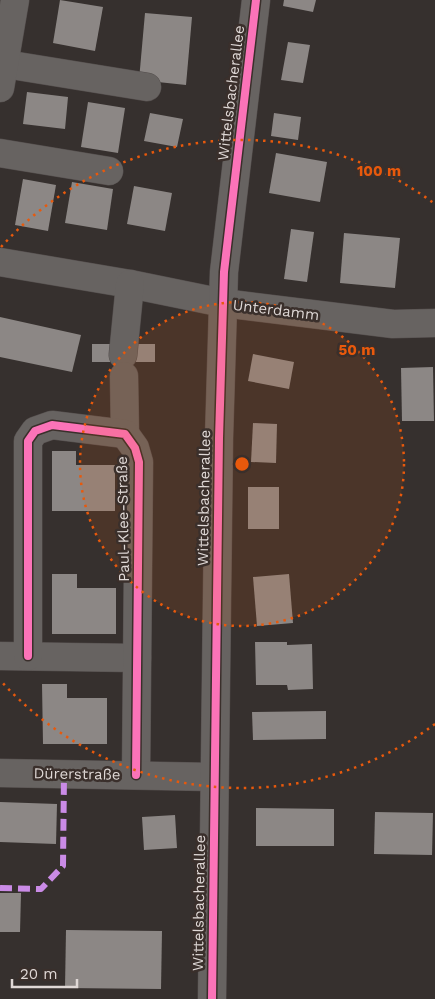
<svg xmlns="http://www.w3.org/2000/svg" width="435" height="999" font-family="'Work Sans',sans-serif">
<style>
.building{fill:#8c8785}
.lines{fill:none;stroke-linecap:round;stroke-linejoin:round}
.minor-casing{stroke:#544e4d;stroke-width:29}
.minor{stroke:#676361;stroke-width:28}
.quiet{stroke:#ca8be6;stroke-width:6;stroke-dasharray:12 6;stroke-linecap:butt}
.cycleway-casing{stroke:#3a2f2b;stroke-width:11}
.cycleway{stroke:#fb73b8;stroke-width:8}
.ring{fill:none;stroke:#e8590c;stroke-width:2.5;stroke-dasharray:2.5 5}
.labels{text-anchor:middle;stroke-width:5;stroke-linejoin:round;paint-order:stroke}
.street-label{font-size:15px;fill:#dfd8d6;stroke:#3a2f2b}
.centre{fill:#e8590c;stroke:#3a2f2b;stroke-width:2.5}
.ring-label{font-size:15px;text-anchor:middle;font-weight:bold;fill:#e8590c;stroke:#3a2f2b;stroke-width:5;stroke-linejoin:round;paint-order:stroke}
</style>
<rect width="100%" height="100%" fill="#36302e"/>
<g class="building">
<path d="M60 0 103 7 95 51 53 43Z"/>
<path d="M284 0H316L313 12 283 6Z"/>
<path d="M145 13 192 17 186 85 139 80Z"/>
<path d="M288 42 310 45 303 83 281 80Z"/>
<path d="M27 92 68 97 65 129 23 124Z"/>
<path d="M88 102 125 108 118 153 81 147Z"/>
<path d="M150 113 183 119 177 147 144 141Z"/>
<path d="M274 113 301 117 298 140 271 136Z"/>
<path d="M276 153 327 162 320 202 269 193Z"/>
<path d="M23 179 56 185 48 231 15 225Z"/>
<path d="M72 182 113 189 107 230 65 223Z"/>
<path d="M134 186 172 193 165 231 127 224Z"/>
<path d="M291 229 314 232 307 282 284 279Z"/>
<path d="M344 233 400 238 395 288 340 283Z"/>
<path d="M0 317 81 335 72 372 0 357Z"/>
<rect x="92" y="344" width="18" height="18"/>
<rect x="136" y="344" width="19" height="18"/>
<path d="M253 354 294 362 289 389 248 381Z"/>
<path d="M433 367 434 421H402L401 368Z"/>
<path d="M253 423 277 424 276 463 251 462Z"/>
<path d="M52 451H76V465H115V511H52Z"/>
<rect x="248" y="487" width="31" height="42"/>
<path d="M52 574H77V588H116V634H52Z"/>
<path d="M289 574 293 623 257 626 253 577Z"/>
<path d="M255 642H287V645L312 644 313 689 288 690 287 685H256Z"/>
<path d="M42 684H67V698H107V744H43Z"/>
<path d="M326 711V739L253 740 252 712Z"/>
<path d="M0 802 57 804 56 844 0 842Z"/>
<path d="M256 808 334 809V846H256Z"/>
<path d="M375 812 433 813 432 855 374 854Z"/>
<path d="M175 815 177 848 144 850 142 817Z"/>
<path d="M0 893H21L20 932H0Z"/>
<path d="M66 930 162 931 161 989 65 988Z"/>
</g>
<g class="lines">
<g class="minor-casing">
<g id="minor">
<path d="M5 64 147 87"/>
<path d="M0 88 15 0"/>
<path d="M0 153 109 171"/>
<path d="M0 262 130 284 223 303 393 324 435 323"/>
<path d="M123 355 130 284"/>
<path d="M124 376 125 434"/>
<path d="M0 656 137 658"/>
<path d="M28 656V441L35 431 52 425 125 434 135 448 139 462 136 775"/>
<path d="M0 773 214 777"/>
<path d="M212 999 219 438 224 272 256 0"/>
</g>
</g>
<use href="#minor" class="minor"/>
<path class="quiet" d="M0 888 41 889 63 866 64 774"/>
<g class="cycleway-casing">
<g id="cycleway">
<path d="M28 656V441L35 431 52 425 125 434 135 448 139 462 136 775"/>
<path d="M212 999 219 438 224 272 256 0"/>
</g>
</g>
<use href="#cycleway" class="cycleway"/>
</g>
<circle cx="242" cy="464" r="162" fill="#e8590c" fill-opacity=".12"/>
<g class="ring">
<circle cx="242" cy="464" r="162"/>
<path d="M435 724A324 324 0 0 1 1 681M1 247A324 324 0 0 1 435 204"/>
</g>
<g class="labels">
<g class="street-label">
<text transform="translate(231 93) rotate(-83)" y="5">Wittelsbacherallee</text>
<text transform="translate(276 310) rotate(7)" y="5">Unterdamm</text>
<text transform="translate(204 498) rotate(-89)" y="5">Wittelsbacherallee</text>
<text transform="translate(123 519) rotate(-91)" y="5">Paul-Klee-Straße</text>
<text transform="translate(77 774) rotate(1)" y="5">Dürerstraße</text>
<text transform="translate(199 903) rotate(-89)" y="5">Wittelsbacherallee</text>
</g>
</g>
<circle cx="242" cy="464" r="8" class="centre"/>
<g class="ring-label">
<text x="379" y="176">100 m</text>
<text x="357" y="355">50 m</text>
</g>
<path d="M12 979v8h65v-8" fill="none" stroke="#dfd8d6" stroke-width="2.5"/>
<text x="20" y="979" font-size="15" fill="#dfd8d6" stroke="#3a2f2b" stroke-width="4" paint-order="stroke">20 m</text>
</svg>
